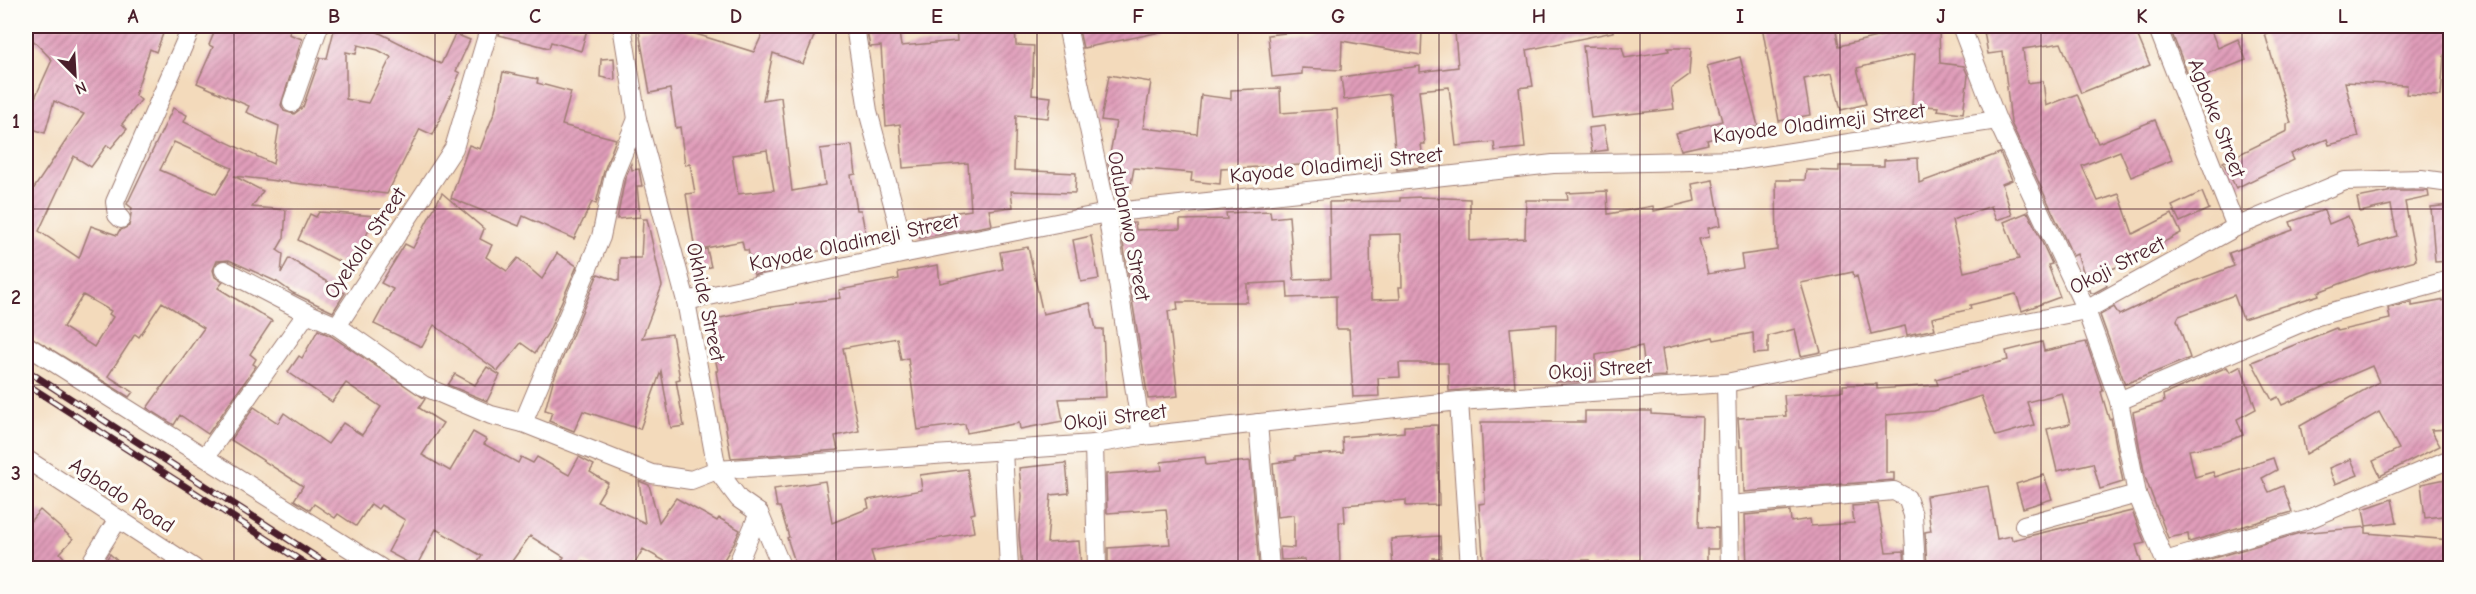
<svg xmlns="http://www.w3.org/2000/svg" width="2476" height="594" font-family="'Comic Neue',sans-serif">
<style>
.building{fill:url(#building-hatch);fill-rule:evenodd}
.lines{fill:none;stroke-linecap:round;stroke-linejoin:round}
.minor-casing{stroke:#9e7c73;stroke-width:20}
.minor{stroke:#fff;stroke-width:18}
.rail-casing{stroke:#4a1f2b;stroke-width:7}
.rail{stroke:#fdfcf7;stroke-width:4.5;stroke-dasharray:14;stroke-linecap:butt}
.grid{fill:none;stroke:#4a1f2b;stroke-width:1.5;stroke-opacity:0.55}
.labels{text-anchor:middle;stroke-width:6;stroke-linejoin:round;paint-order:stroke}
.street-label{font-size:21px;fill:#4a1f2b;stroke:#fdfcf7}
.neatline{fill:none;stroke:#4a1f2b;stroke-width:2}
.grid-label{font-size:20px;text-anchor:middle;font-weight:bold;fill:#4a1f2b}
</style>
<defs>
<pattern id="building-hatch" width="6" height="6" patternUnits="userSpaceOnUse" patternTransform="scale(1.5)"><rect width="6" height="6" fill="#e09dba"/><path d="M-1 1l2-2M0 6l6-6M5 7l2-2" fill="none" stroke="#b87f97"/></pattern>
</defs>
<rect width="100%" height="100%" fill="#fdfcf7"/>
<filter id="ink" filterUnits="userSpaceOnUse"><feTurbulence type="fractalNoise" baseFrequency=".0167" numOctaves="2"/><feDisplacementMap in="SourceGraphic" scale="12" xChannelSelector="R" yChannelSelector="G"/><feConvolveMatrix kernelMatrix="1 2 1 2 8 2 1 2 1" color-interpolation-filters="sRGB"/></filter>
<filter id="wash" filterUnits="userSpaceOnUse"><feTurbulence type="fractalNoise" baseFrequency=".008" numOctaves="4" result="noise"/><feDisplacementMap in="SourceGraphic" scale="24" xChannelSelector="R" yChannelSelector="G"/><feGaussianBlur stdDeviation="1.35" result="paint"/><feColorMatrix in="noise" values="0 0 0 0 0 0 0 0 0 0 0 0 0 0 0 0 0 1.4 0 .05"/><feComposite in="paint" operator="in"/></filter>
<g filter="url(#wash)">
<rect width="100%" height="100%" fill="#f3dabb"/>
<g id="blocks">
<g class="building">
<path d="M26 26H166L156 52 150 49 135 95 141 100 122 124 127 129 111 148 107 145 91 167 74 156 39 231 79 258 91 226 117 235 119 231 129 226 132 208 127 204 173 108 187 115 184 122 273 164 279 126 246 112 249 106 197 83 213 47 209 45 217 26H292L289 34 302 39 281 105 284 111 294 114 303 107 320 58H327L335 26 363 31 366 26 441 64 455 34 470 40 456 71 460 73 433 135 420 129 387 194 234 176 263 191 252 207 286 210 284 238 277 250 283 254 281 273 289 258 345 293 333 312 293 293 277 282 229 260 217 261 213 270 215 277 223 282 218 288 272 321 250 354 256 359 253 364 256 366 208 434 180 415 174 425 147 408 204 328 162 302 139 337 135 334 108 376 133 392 129 397 26 334V200L84 114 54 101 45 133 26 127V100L33 102 52 60 26 33ZM358 45 378 50 391 57 368 103 346 99V52L356 54ZM174 142 232 168 216 194 160 170ZM83 295 111 311 109 314 113 317 94 347 63 327Z"/>
<path d="M501 26H588L581 51 551 42 549 48 499 35Z"/>
<path d="M670 26 754 52 766 26H818L803 64 773 53 763 100 781 97 792 191 825 185 820 149 852 145 856 174 851 175 857 210H861L867 241 800 255 801 264 754 275 748 250H744L742 241 695 250 686 194 695 193 690 164 685 165 680 127 676 128 670 89 650 93 639 31ZM767 150 774 190 738 194 732 155Z"/>
<path d="M866 26H898L901 46 957 41 956 26H1015L1016 45 1034 46 1032 95 1051 97 1048 118 1016 115 1014 170 1076 173 1075 193 1011 191 1013 207 989 210 992 225 920 238 917 218 971 210 968 163 903 168 900 124 886 126 881 46 870 47Z"/>
<path d="M1078 26H1161V32L1083 48Z"/>
<path d="M1311 26 1353 28V26H1391L1390 28 1422 30 1421 55 1342 41 1341 70 1302 68V74L1272 77 1268 35 1311 30Z"/>
<path d="M1524 26H1613V32L1527 50 1533 86 1519 88 1525 148 1495 151 1494 142 1456 146 1449 87 1419 90 1425 144H1421L1424 167 1397 170 1390 94 1344 100 1341 77 1420 66V72L1458 67 1455 33Z"/>
<path d="M1762 26H1835L1839 46 1914 28 1939 27 1940 63 1964 66 1968 76 1963 113 1937 110 1938 107 1912 105 1915 54 1857 68 1866 104 1841 110 1832 73 1804 79 1810 115 1779 121Z"/>
<path d="M1983 26H2116L2119 33 2134 27 2150 65 2081 93 2061 43 2023 49 2027 83 2043 81 2046 106 2077 94 2098 143 2155 120 2172 160 2131 177 2120 151 2082 166 2098 201 2119 194 2133 234 2172 214 2181 233 2119 266 2102 273 2107 286 2094 293H2091L2077 254 2073 256 2011 123 2003 52 1988 54Z"/>
<path d="M2169 26H2209L2218 48 2238 39 2246 60 2191 82Z"/>
<path d="M2294 26H2451V53L2444 55 2441 96 2406 94 2407 85 2345 82 2359 137 2329 145 2327 139 2291 154 2294 160 2236 188 2223 162 2287 131V124L2291 123 2265 34Z"/>
<path d="M1583 46 1622 47 1625 58 1669 51 1668 48H1691L1689 75 1671 88 1674 109 1591 118Z"/>
<path d="M1740 57 1758 126 1707 140 1708 144 1681 150 1676 133 1722 121 1707 66Z"/>
<path d="M614 58 615 80 600 77 601 59Z"/>
<path d="M503 72 538 79 537 83 571 92 562 125 616 139 604 171 596 204 592 202 574 239 523 216 519 226 451 198 469 145 480 149 495 111Z"/>
<path d="M1109 75 1151 82 1143 128 1197 134 1201 95 1231 99V90L1280 88 1281 113 1337 109 1340 163 1221 169 1220 184 1191 181 1192 173 1134 168 1130 189 1113 186 1108 164 1116 122 1101 120Z"/>
<path d="M1903 109 1906 123 1887 126 1885 114Z"/>
<path d="M1604 126 1608 150 1592 152 1588 128Z"/>
<path d="M2000 153 2012 180 2002 184 2012 215 1996 220 1991 206 1952 220 1964 272 2019 259 2004 222 2028 212 2052 264 2048 265 2060 297 2022 311 2016 294 1970 305 1971 309 1932 318 1935 329 1907 335 1905 326 1871 334 1857 276 1854 277 1853 272 1801 283 1821 352 1801 356 1795 329 1768 336V353L1754 354 1753 333 1714 340 1713 337 1662 349 1666 376 1646 377 1642 346 1596 355V381L1555 382 1556 324 1510 328 1515 386 1449 391 1448 363H1399L1400 377 1378 378 1379 396 1353 397 1349 329H1336V296L1288 298 1287 282 1247 284V302H1177L1178 310 1168 311 1178 396 1148 399 1120 224 1135 223 1136 230 1180 229V220L1227 219 1226 213 1270 211 1271 218 1289 216 1294 280 1331 278 1329 202 1400 201V198L1421 197 1470 199V241L1525 238 1526 200H1568L1567 193 1607 191 1608 214 1653 206 1654 211 1695 201 1692 184 1713 180 1721 225 1708 228 1709 237 1699 239 1708 274 1743 268 1741 255 1777 250 1776 180H1805L1806 170 1839 171V166H1884V160L1918 158 1919 183ZM1401 234 1402 287H1399L1400 299 1371 300 1370 235Z"/>
<path d="M631 164 632 170 639 169 642 186H637L640 217 617 219 625 178Z"/>
<path d="M2393 191H2428L2429 197 2405 202 2416 260 2369 273 2318 292 2319 295 2243 319 2234 295 2179 316 2177 320 2190 358 2125 384 2100 315 2114 307 2119 315 2174 289 2234 266 2229 253 2293 230 2290 222 2324 210 2329 224 2348 216 2360 247 2397 236 2391 205 2360 212 2357 198Z"/>
<path d="M2202 192 2209 209 2180 222 2172 206Z"/>
<path d="M442 193 484 229 480 239 492 245 486 257 507 271 518 258 542 279 557 253 577 266 548 333 535 353 521 343 498 371 434 325 422 347 374 324 393 289 381 283 405 244 413 248Z"/>
<path d="M2451 205V261L2435 262 2431 207Z"/>
<path d="M319 212 376 216 352 264 348 262 346 265 298 240 310 214 316 217Z"/>
<path d="M643 219H647L662 286 642 338 672 334 680 379 676 380 684 426 671 428 661 371 640 429 583 411 574 431 549 421 552 412 545 410 553 381 598 274 619 281 620 258H641Z"/>
<path d="M1091 236 1099 279 1081 282 1073 240Z"/>
<path d="M1028 247 1043 314 1090 303 1096 329H1103L1106 397 1059 399 1063 421 1020 429 1019 423 967 433 965 424 918 430 908 358 901 360 897 338 843 348 859 431 835 436 838 450 731 458 716 371H718L707 321 764 308 840 298 839 290 899 279 898 272 938 265 940 283 1003 269 1000 252Z"/>
<path d="M707 249 711 267 697 270 693 252Z"/>
<path d="M2451 299V429L2431 430 2440 446 2380 476 2373 461 2399 449 2379 412 2306 454 2300 426 2379 382 2372 366 2282 405 2278 397 2272 400 2252 362 2336 328 2338 331 2390 319 2388 308 2412 302V306Z"/>
<path d="M318 330 331 336 425 399 419 408 443 423 422 455 450 471 473 432 487 440 484 444 518 463 521 457 533 463 537 457 569 475 579 457 594 465 590 472 608 483 597 501 645 523 639 481 649 485 659 522 676 498 717 521 719 518 740 530 734 543 719 568H677L643 549 632 568H595L583 561 579 568H557L564 557 530 536 507 568H474L482 556 436 529 416 567 388 552 405 520 381 505 378 509 371 504 356 526 338 514 335 518 314 504 310 510 294 500 303 486 231 440 254 407 278 423 284 413 328 444 343 423 362 435 381 407 346 383 332 402 288 372 299 356 302 358Z"/>
<path d="M2042 342 2044 351 2086 342 2103 391 2101 392 2109 419 2111 418 2123 482 2100 489 2093 463 2057 471 2047 429 2070 424 2062 393 2027 402 2034 425 1996 436 1981 396 1934 411 1886 415V473H1894V480L1744 492 1743 447H1740L1738 418 1786 416 1784 395 1843 391V385L1877 384V389L1938 385 1936 379 2008 360 2006 351Z"/>
<path d="M2241 366 2256 409 2237 419 2243 435 2220 444 2189 450 2195 477 2213 472 2215 477 2273 458 2277 470 2262 478 2269 492 2283 486 2292 512 2189 542 2188 534 2168 538 2145 477 2133 412 2164 402 2163 395 2227 367 2230 372Z"/>
<path d="M487 367 500 375 487 401 448 385 455 374 475 385Z"/>
<path d="M1585 411H1651V414L1702 417 1699 527 1718 528V549H1707V567L1639 568V560L1590 564V560L1524 561 1525 567 1484 568 1479 504 1485 503 1481 422H1585Z"/>
<path d="M1437 425 1439 505 1406 506V500L1344 505 1345 522H1339L1340 568H1306L1305 559 1281 560 1280 547 1294 548V515L1277 517 1273 463 1295 460V456L1343 453 1342 437 1404 432V426Z"/>
<path d="M1205 457 1206 465 1250 461 1259 567 1108 568V548L1170 544 1166 509 1107 513 1106 474 1162 470 1161 462Z"/>
<path d="M2351 459 2358 475 2335 484 2329 468Z"/>
<path d="M1066 463 1069 493 1051 495 1047 543 1079 541 1081 568H1022L1019 535 1022 496 1019 468Z"/>
<path d="M967 469 975 513 971 514 974 532 871 551 876 568H797L787 538 789 537 780 507H777L774 489 825 481 832 523 869 508 867 500 922 490 920 475Z"/>
<path d="M2044 475 2052 499 2023 508 2016 484Z"/>
<path d="M2451 478V515L2425 518 2421 484Z"/>
<path d="M1988 486 1997 539 2011 536 2012 540 2132 511 2145 543 2136 545 2143 568H1927L1925 532 1931 531 1926 496Z"/>
<path d="M2392 499 2397 522 2366 526 2363 509Z"/>
<path d="M1878 504 1886 552 1904 551 1905 568H1747L1745 515 1790 511 1791 522 1810 519 1811 526 1854 523 1852 506Z"/>
<path d="M40 510 73 539 60 553 73 568H26V526Z"/>
<path d="M2366 527V533L2451 540V568H2237V565L2194 568 2193 564 2300 533Z"/>
<path d="M1440 536 1441 558H1433V568H1393L1391 539Z"/>
<path d="M110 554 125 568H108L106 560Z"/>
</g>
</g>
</g>
<g filter="url(#ink)">
<use href="#blocks" fill-opacity="0" stroke="#9e7c73" stroke-width="1.5"/>
<g class="lines">
<g class="minor-casing">
<g id="minor">
<path d="M622 26 637 119 686 301 717 470 739 499 759 513 782 568"/>
<path d="M855 26 868 111 906 253"/>
<path d="M1067 26 1107 213 1142 436"/>
<path d="M1961 26 1997 120 2086 310 2119 401 2137 494 2024 525"/>
<path d="M2157 26 2236 227"/>
<path d="M292 103 319 26"/>
<path d="M121 219 117 215 115 202 192 26"/>
<path d="M224 270 307 313"/>
<path d="M686 301 906 253 1107 213 1553 164 1739 160 1997 120"/>
<path d="M337 326 423 386 491 415 523 423 652 474 691 480 717 470 1094 444 1142 436 1459 401 1726 383 2086 310 2236 227 2345 181 2421 179 2450 183"/>
<path d="M26 345 381 568"/>
<path d="M1726 383 1730 568"/>
<path d="M1459 401 1470 568"/>
<path d="M2119 401 2317 316 2450 280"/>
<path d="M523 423 601 237 614 175 637 119"/>
<path d="M1258 423 1270 568"/>
<path d="M1094 444 1097 568"/>
<path d="M1003 450 1009 568"/>
<path d="M206 456 307 313 337 326 454 148 490 26"/>
<path d="M26 459 194 568"/>
<path d="M2137 494 2165 561 2309 519 2450 459"/>
<path d="M1729 505 1894 491 1907 498 1913 515 1916 568"/>
<path d="M97 568 93 559 118 519"/>
<path d="M736 568 759 513"/>
</g>
</g>
<use href="#minor" class="minor"/>
<g class="rail-casing">
<g id="rail">
<path d="M26 370 333 568"/>
<path d="M26 384 312 568"/>
</g>
</g>
<use href="#rail" class="rail"/>
</g>
</g>
<path class="grid" d="M234 26V568M435 26V568M636 26V568M836 26V568M1037 26V568M1238 26V568M1439 26V568M1640 26V568M1840 26V568M2041 26V568M2242 26V568M26 209H2450M26 385H2450"/>
<g class="labels">
<g class="street-label">
<text transform="translate(2217 118) rotate(69)" y="7">Agboke Street</text>
<text transform="translate(1819 123) rotate(-7)" y="7">Kayode Oladimeji Street</text>
<text transform="translate(1336 165) rotate(-6)" y="7">Kayode Oladimeji Street</text>
<text transform="translate(1129 226) rotate(79)" y="7">Odubanwo Street</text>
<text transform="translate(854 242) rotate(-12)" y="7">Kayode Oladimeji Street</text>
<text transform="translate(365 243) rotate(-56)" y="7">Oyekola Street</text>
<text transform="translate(2117 265) rotate(-27)" y="7">Okoji Street</text>
<text transform="translate(706 302) rotate(78)" y="7">Okhide Street</text>
<text transform="translate(1600 369) rotate(-4)" y="7">Okoji Street</text>
<text transform="translate(1115 417) rotate(-7)" y="7">Okoji Street</text>
<text transform="translate(122 495) rotate(33)" y="7">Agbado Road</text>
</g>
</g>
<rect width="2476" height="594" fill="none" stroke="#fdfcf7" stroke-width="66"/>
<g transform="translate(75 75) rotate(156)" stroke="#fdfcf7" stroke-width="4.5" paint-order="stroke">
<path d="M0-4.5L10 22L0 15L-10 22Z" fill="#4a1f2b"/>
<text y="-9" font-size="16" font-weight="bold" text-anchor="middle" fill="#4a1f2b">N</text>
</g>
<rect x="33" y="33" width="2410" height="528" class="neatline"/>
<g class="grid-label">
<text x="133" y="23">A</text>
<text x="334" y="23">B</text>
<text x="535" y="23">C</text>
<text x="736" y="23">D</text>
<text x="937" y="23">E</text>
<text x="1138" y="23">F</text>
<text x="1338" y="23">G</text>
<text x="1539" y="23">H</text>
<text x="1740" y="23">I</text>
<text x="1941" y="23">J</text>
<text x="2142" y="23">K</text>
<text x="2343" y="23">L</text>
<text x="16" y="128">1</text>
<text x="16" y="304">2</text>
<text x="16" y="480">3</text>
</g>
</svg>
